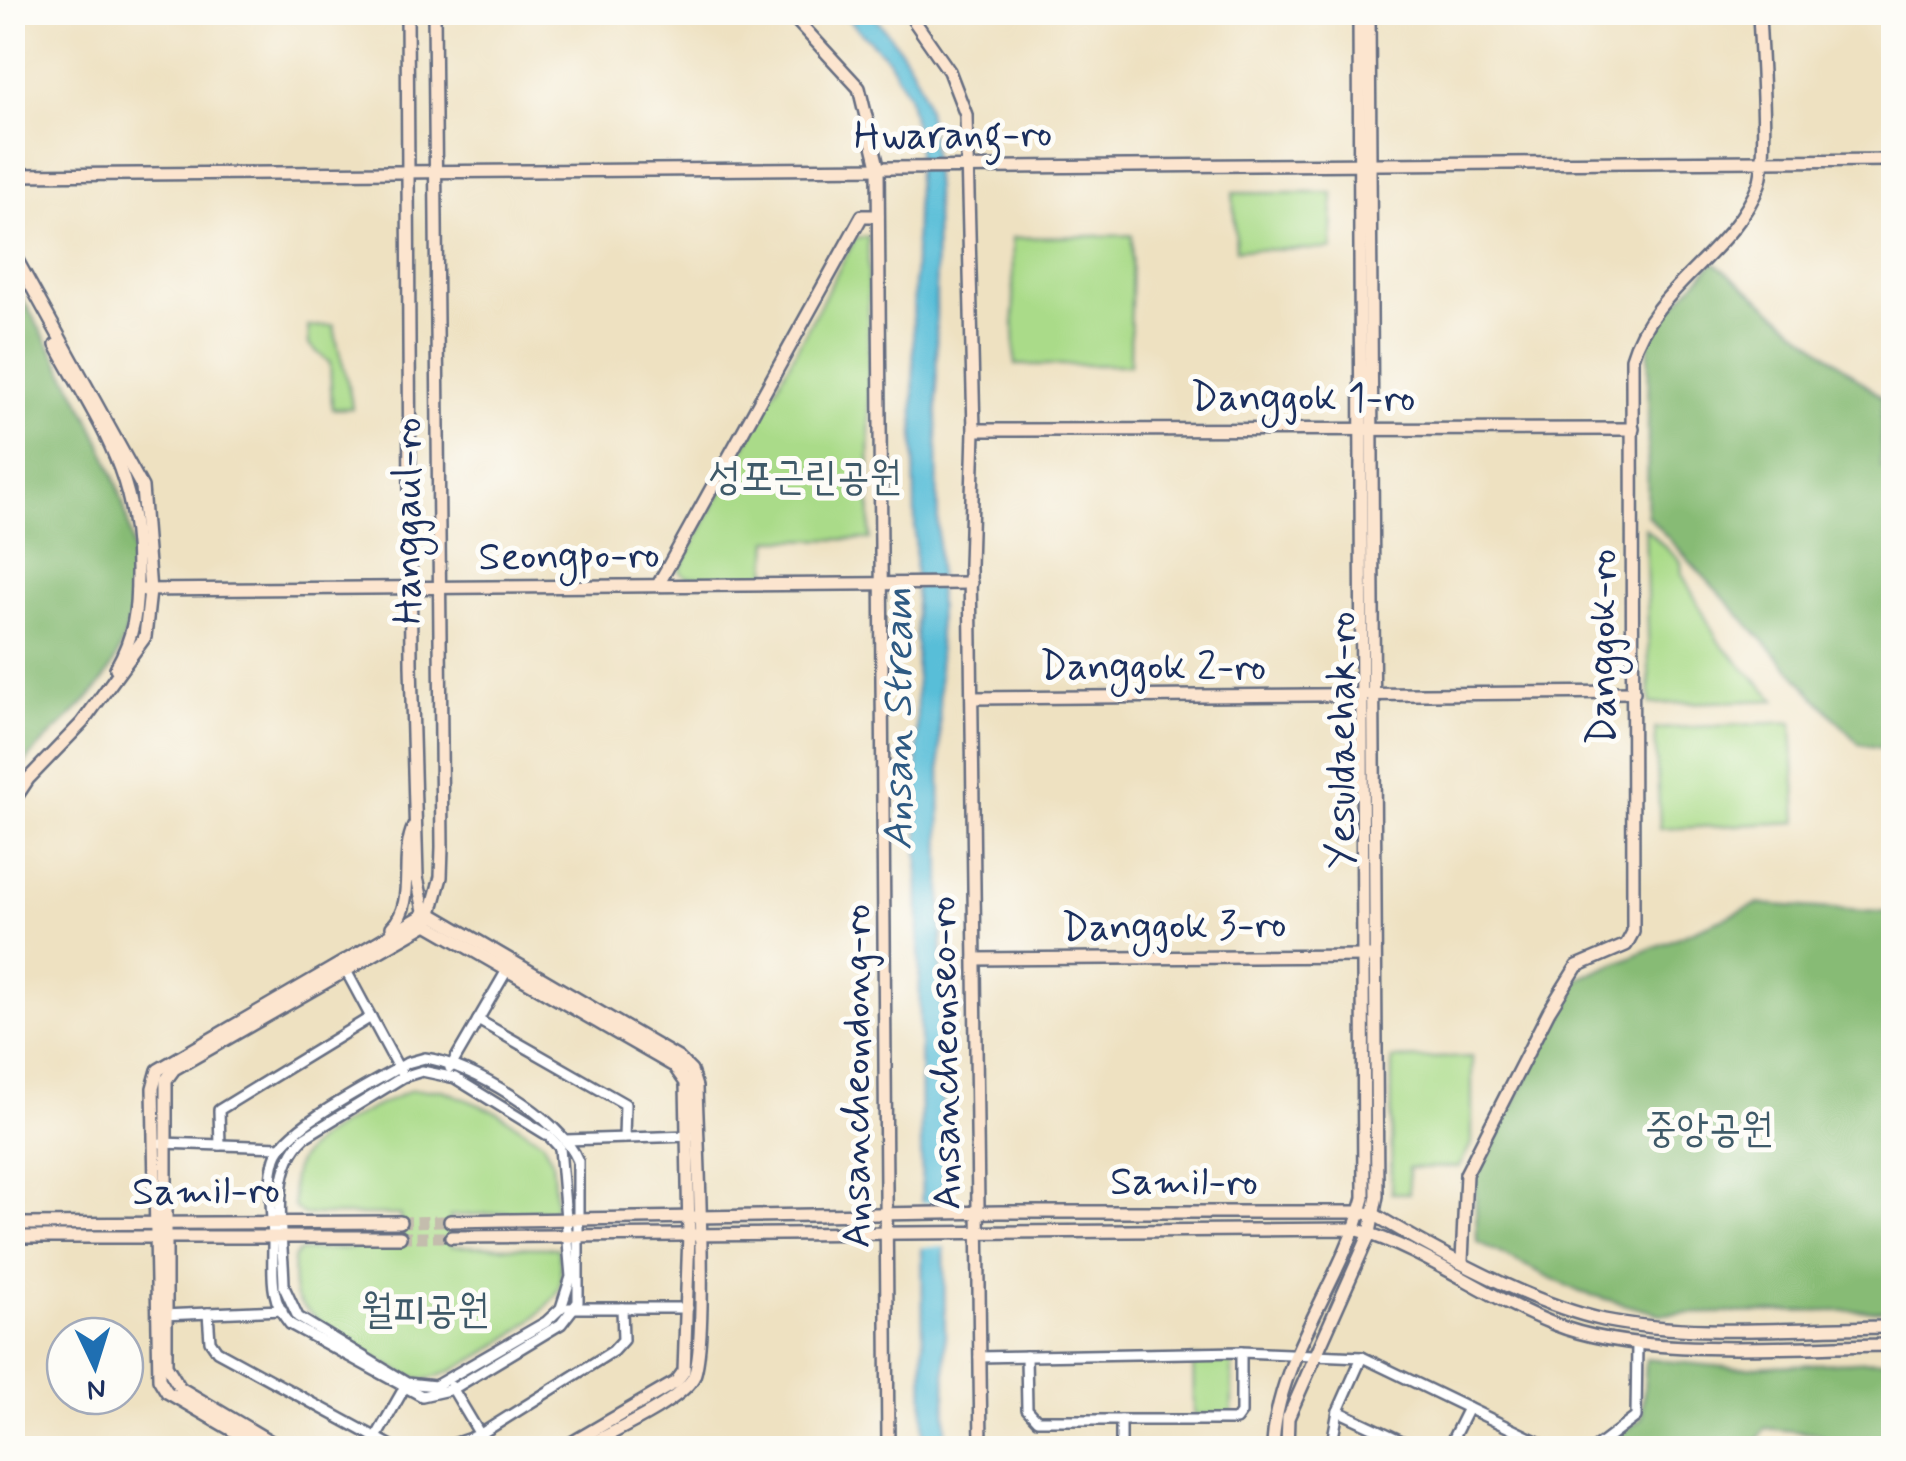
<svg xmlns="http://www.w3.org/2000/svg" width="1906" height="1461" font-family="Mynerve,'Poor Story',sans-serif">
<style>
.green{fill:#aadb89;stroke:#628574;stroke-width:2.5}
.forest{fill:#87bb75;stroke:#51756a;stroke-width:2.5}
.water{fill:#59bed8;stroke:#3a769b;stroke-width:2.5}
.pier{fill:#eee1c1}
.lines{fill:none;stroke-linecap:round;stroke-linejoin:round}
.secondary-tunnel{stroke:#c4bdad;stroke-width:11;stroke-dasharray:11 5.5;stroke-linecap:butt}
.street-casing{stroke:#656d81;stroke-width:14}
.secondary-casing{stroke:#656d81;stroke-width:16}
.street{stroke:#fff;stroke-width:9}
.secondary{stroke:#fce5cf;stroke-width:11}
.labels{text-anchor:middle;stroke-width:10;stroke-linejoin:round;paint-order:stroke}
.street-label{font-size:40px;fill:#1b2f5e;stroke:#fdfcf7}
.park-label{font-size:40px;fill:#3f5a69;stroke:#fdfcf7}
.water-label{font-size:42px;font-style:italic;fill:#2e5a83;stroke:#fdfcf7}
</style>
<rect width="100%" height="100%" fill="#fdfcf7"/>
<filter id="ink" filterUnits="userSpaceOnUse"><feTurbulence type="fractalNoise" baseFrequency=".01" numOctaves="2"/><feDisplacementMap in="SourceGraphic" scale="20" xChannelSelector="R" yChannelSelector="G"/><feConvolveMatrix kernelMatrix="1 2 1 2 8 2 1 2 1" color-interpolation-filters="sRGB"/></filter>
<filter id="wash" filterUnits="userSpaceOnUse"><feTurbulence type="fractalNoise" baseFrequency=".0048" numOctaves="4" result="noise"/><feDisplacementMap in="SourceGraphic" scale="40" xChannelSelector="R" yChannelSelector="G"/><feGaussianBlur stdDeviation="2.25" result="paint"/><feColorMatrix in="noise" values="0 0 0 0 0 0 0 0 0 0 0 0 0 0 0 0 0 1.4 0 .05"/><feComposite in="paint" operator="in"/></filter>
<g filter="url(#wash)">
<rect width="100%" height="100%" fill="#eee1c1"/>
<g class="green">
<path d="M1233 193H1333L1332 249 1236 250Z"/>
<path d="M1132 235 1130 365H1015L1012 238Z"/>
<path d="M868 236 870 539 769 540 767 577H687L679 571 855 239Z"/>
<path d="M334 325C338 359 349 374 352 408L332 409 330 363 309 345 308 327Z"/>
<path d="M1645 528 1681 562 1682 574 1719 642 1776 700 1650 704Z"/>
<path d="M1792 722 1797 822 1660 829 1655 729Z"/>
<path d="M1472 1057V1142L1459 1167 1409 1168V1193H1391L1392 1059Z"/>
<path d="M411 1090H443L497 1112 542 1141 552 1160 556 1206 552 1210 450 1216 452 1246 558 1248C559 1259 563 1275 560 1286 553 1315 452 1379 424 1379 402 1379 305 1318 296 1297 292 1287 294 1269 293 1259L299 1251 401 1245 400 1215H303L294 1207C294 1198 291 1185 293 1176 299 1136 379 1106 411 1090Z"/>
<path d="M1193 1358H1232V1413L1194 1415Z"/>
</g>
<g class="forest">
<path d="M1714 262 1882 398 1881 467H1894L1893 750 1859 744 1647 515 1649 333Z"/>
<path d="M12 280C74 393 185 544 108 673 83 714 33 742 13 782Z"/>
<path d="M1758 904 1893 913V1310L1660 1314 1580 1292 1477 1242 1475 1180 1578 979Z"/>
<path d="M1646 1359 1735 1368 1893 1360V1448H1838L1818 1434 1765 1428 1753 1448H1603L1642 1418Z"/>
</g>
<path class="water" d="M842 13H871C932 83 928 101 935 191L946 1448H924L913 321 918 142 908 95 887 58Z"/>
<path class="pier" d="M946 1202V1247H916L917 1203Z"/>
</g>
<g filter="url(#ink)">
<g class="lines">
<g class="secondary-tunnel">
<path d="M400 1222 450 1221"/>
<path d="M400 1237H451"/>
</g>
<g class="street-casing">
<g id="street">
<path d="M344 967 401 1073"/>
<path d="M478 1020 625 1104 624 1138"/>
<path d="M425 1058C469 1063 562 1119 578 1161V1302L561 1324 453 1389 422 1396 290 1324C269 1299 273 1275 273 1244 273 1217 267 1184 275 1158 284 1127 377 1081 407 1063Z"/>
<path d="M450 1068 510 965"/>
<path d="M422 1071 455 1078 549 1136 560 1148 571 1277 561 1308 546 1322 435 1386 407 1383 298 1317 284 1287C284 1240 267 1171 305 1137L403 1077Z"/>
<path d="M566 1140 690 1136"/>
<path d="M161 1143 281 1147"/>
<path d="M220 1145 219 1110 371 1017"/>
<path d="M569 1308H688"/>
<path d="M208 1313 210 1341 217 1351 395 1448"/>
<path d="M162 1315 282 1310"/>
<path d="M1026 1356 1027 1409 1037 1420H1236L1241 1413V1352"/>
<path d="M979 1357 1241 1352 1362 1357 1551 1448"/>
<path d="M451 1386 488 1448"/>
<path d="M1338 1411 1417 1448"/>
<path d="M1121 1420V1448"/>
<path d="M370 1448 406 1385"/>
<path d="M441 1448 479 1435 613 1351 623 1340 622 1308"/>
<path d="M1331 1448 1338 1411 1362 1357"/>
<path d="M1448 1448 1468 1408"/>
<path d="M1595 1448 1636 1417 1637 1344"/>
</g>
</g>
<g class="secondary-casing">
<g id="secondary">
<path d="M407 12 411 665 417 877 426 920"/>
<path d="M789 12 859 88 878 166 888 1448"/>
<path d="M908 12 949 71 966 115 974 430 970 566 981 1448"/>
<path d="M12 175 1894 160"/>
<path d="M12 251 142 487 150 591 145 637 82 723 28 779 12 803"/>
<path d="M56 345C101 427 138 475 137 573 137 610 135 635 116 668"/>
<path d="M974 430 1633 429"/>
<path d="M658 585 862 216H878"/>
<path d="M137 590 971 583"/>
<path d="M972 698 1634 692"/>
<path d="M429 920 441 877 442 847 434 12"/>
<path d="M392 927C417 902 399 857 414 826"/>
<path d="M975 959 1370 956"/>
<path d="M450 1221 1001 1212H1361L1375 1215C1437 1252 1534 1305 1604 1320 1697 1338 1799 1327 1894 1327"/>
<path d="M12 1224 400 1222"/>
<path d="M12 1237H400"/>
<path d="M451 1237 1355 1229C1427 1250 1485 1297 1554 1324 1642 1360 1796 1345 1894 1345"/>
<path d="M1462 1261 1466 1174 1549 1011 1577 966 1626 945 1633 932 1632 358C1652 288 1733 253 1759 184 1769 156 1760 48 1759 12"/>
<path d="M263 1448 167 1392 159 1379 153 1088 158 1070 424 915H433L678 1058 691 1071 696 1087C697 1132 709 1351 693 1378 678 1403 610 1433 583 1448"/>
<path d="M281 1448 180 1388 166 1365V1080L174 1069 427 924 674 1066 686 1083 689 1234 684 1371 676 1382 563 1448"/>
<path d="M1273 1448C1275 1360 1342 1283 1364 1198L1359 12"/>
<path d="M1287 1448 1288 1418 1370 1233 1377 1196 1369 12"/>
</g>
</g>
<use href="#street" class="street"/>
<use href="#secondary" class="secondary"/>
</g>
</g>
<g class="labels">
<g class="street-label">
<text transform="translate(953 133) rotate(-1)" y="14">Hwarang-ro</text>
<text x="1303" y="410">Danggok 1-ro</text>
<text transform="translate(406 521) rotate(-90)" y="14">Hanggaul-ro</text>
<text transform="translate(569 554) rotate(-1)" y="14">Seongpo-ro</text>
<text transform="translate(1601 647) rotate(-90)" y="14">Danggok-ro</text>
<text x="1153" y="679">Danggok 2-ro</text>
<text transform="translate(1340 740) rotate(-90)" y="14">Yesuldaehak-ro</text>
<text transform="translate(1174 924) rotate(-1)" y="14">Danggok 3-ro</text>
<text transform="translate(943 1053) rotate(-91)" y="14">Ansancheonseo-ro</text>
<text transform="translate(855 1076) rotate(-90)" y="14">Ansancheondong-ro</text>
<text x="1184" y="1194">Samil-ro</text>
<text transform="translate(206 1189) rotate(-1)" y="14">Samil-ro</text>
</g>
<g class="park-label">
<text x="805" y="489">성포근린공원</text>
<text x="1709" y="1141">중앙공원</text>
<text x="425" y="1322">월피공원</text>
</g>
<g class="water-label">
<text transform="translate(896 719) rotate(-90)" y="15">Ansan Stream</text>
</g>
</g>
<rect width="1906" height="1461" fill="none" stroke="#fdfcf7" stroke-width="50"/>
<g transform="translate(95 1366) rotate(176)"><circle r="48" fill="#fdfcf7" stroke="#a3aaba" stroke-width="2.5"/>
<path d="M0-8L18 38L0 25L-18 38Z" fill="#1f6fb2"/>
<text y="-15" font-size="28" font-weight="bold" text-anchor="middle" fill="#1b2f5e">N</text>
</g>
</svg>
